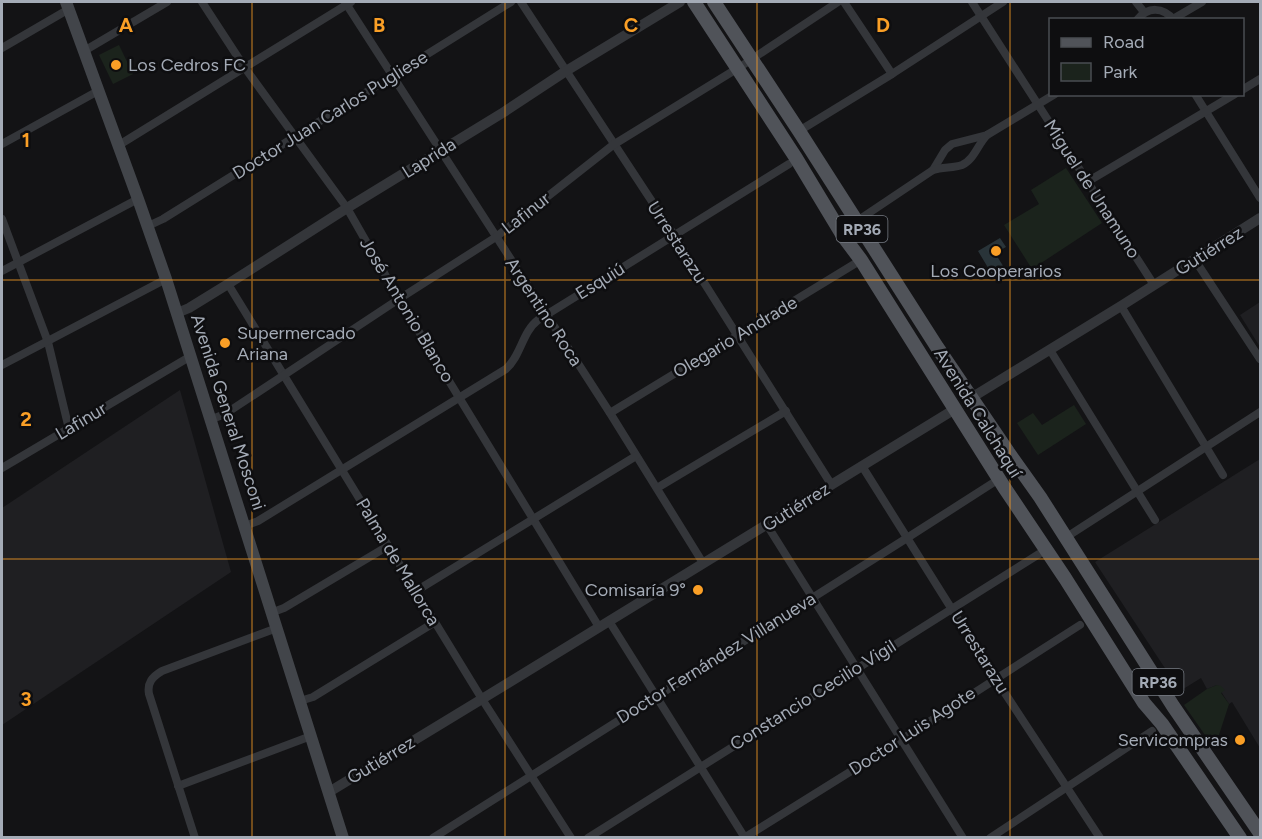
<svg xmlns="http://www.w3.org/2000/svg" width="1262" height="839" font-family="Figtree,sans-serif">
<style>
.built{fill:#1f1f22}
.green{fill:#1b231c}
.water{fill:#293439}
.lines{fill:none;stroke-linecap:round;stroke-linejoin:round}
.minor{stroke:#34363a;stroke-width:8}
.tertiary{stroke:#34363a;stroke-width:10}
.secondary{stroke:#42454a;stroke-width:12}
.primary{stroke:#505359;stroke-width:14}
.grid{fill:none;stroke:#fa9f26;stroke-width:1.5;stroke-opacity:0.55}
.poi-dot{fill:#fa9f26;stroke:#0e0e10;stroke-width:2}
.labels{text-anchor:middle;stroke-width:5;stroke-linejoin:round;paint-order:stroke}
.shield{fill:#0e0e10;stroke:#777c84;stroke-width:1.5}
.shield-label{font-size:16px;font-weight:bold;fill:#a4abb6}
.poi-label{font-size:18px;fill:#a4abb6;stroke:#0e0e10;text-anchor:start}
.street-label{font-size:18px;fill:#a4abb6;stroke:#0e0e10}
.grid-label{font-size:20px;text-anchor:middle;font-weight:bold;fill:#fa9f26;stroke:#0e0e10;stroke-width:5;stroke-linejoin:round;paint-order:stroke}
</style>
<rect width="100%" height="100%" fill="#131315"/>
<g class="built">
<path d="M1260 302V347L1240 315Z"/>
<path d="M180 390 231 572 2 725V508Z"/>
<path d="M1260 459V748L1232 702 1229 704 1217 685 1207 689 1201 678 1180 691 1095 562Z"/>
</g>
<g class="green">
<path d="M119 45 133 74 113 84 99 55Z"/>
<path d="M1066 168 1102 223 1032 269 1004 225 1039 204 1031 190Z"/>
<path d="M1074 405 1086 424 1038 455 1017 423 1033 413 1042 425Z"/>
<path d="M1217 685 1221 686 1225 690 1221 693 1229 704 1219 735 1214 737 1205 735 1184 705 1207 689Z"/>
</g>
<path class="water" d="M1000 238 1006 247 995 253 1005 269 993 276 978 251Z"/>
<g class="lines">
<g class="minor">
<path d="M202 2 245 68 347 208 399 299 599 627"/>
<path d="M345 2 610 413 703 563"/>
<path d="M521 2 674 235 831 484"/>
<path d="M844 2 892 74"/>
<path d="M972 2 1154 285"/>
<path d="M1136 2 1144 12"/>
<path d="M1173 19 1202 2"/>
<path d="M1137 20C1148 6 1163 7 1174 20"/>
<path d="M2 48 69 9"/>
<path d="M84 51 167 2"/>
<path d="M1242 90 1260 79"/>
<path d="M1195 94 1260 198"/>
<path d="M799 131 892 74 1003 2"/>
<path d="M2 144 98 91"/>
<path d="M119 145 351 2"/>
<path d="M933 170 945 150 952 144 987 135 1055 94"/>
<path d="M1087 182 1235 94"/>
<path d="M2 219 48 342 69 429"/>
<path d="M857 221 933 170C943 167 954 168 962 165 974 160 978 144 987 135"/>
<path d="M148 226 163 219 511 2"/>
<path d="M1195 260 1260 359"/>
<path d="M2 271 138 199"/>
<path d="M228 284 482 699 571 838"/>
<path d="M1121 306 1223 475"/>
<path d="M1050 350 1155 520"/>
<path d="M2 365 166 279"/>
<path d="M610 413 861 260"/>
<path d="M212 419 225 414 399 299 496 237 613 145 743 65 838 2"/>
<path d="M862 466 995 678 1100 838"/>
<path d="M2 468 191 356"/>
<path d="M657 488 786 411"/>
<path d="M767 525 963 838"/>
<path d="M245 526 258 521 506 369C521 356 522 332 538 320L789 164"/>
<path d="M1065 538 1260 412"/>
<path d="M416 591 636 456"/>
<path d="M273 612 284 608 388 546"/>
<path d="M609 621 745 838"/>
<path d="M300 701 313 697 435 622"/>
<path d="M178 786 311 736"/>
<path d="M195 838 149 694C147 683 152 677 162 671L277 628"/>
<path d="M433 838 907 538 999 479"/>
<path d="M588 838 1039 554"/>
<path d="M744 838 901 740 1080 625"/>
<path d="M990 838 1152 731"/>
</g>
<g class="tertiary">
<path d="M177 313 189 308 228 284 347 208 504 112 566 71 680 2"/>
<path d="M971 398 1121 306 1260 218"/>
<path d="M329 792 482 699 955 409"/>
</g>
<path class="secondary" d="M66 2 138 199 166 279 343 838"/>
<g class="primary">
<path d="M694 2 796 158 843 236 861 260 1004 487 1065 578 1144 703 1162 724 1240 838"/>
<path d="M714 2 799 131 937 347 1008 452 1040 497 1173 706 1260 833"/>
</g>
</g>
<path class="grid" d="M252 2V838M505 2V838M757 2V838M1010 2V838M2 280H1260M2 559H1260"/>
<g class="poi-dot">
<circle cx="116" cy="65" r="6"/>
<circle cx="996" cy="251" r="6"/>
<circle cx="225" cy="343" r="6"/>
<circle cx="698" cy="590" r="6"/>
<circle cx="1240" cy="740" r="6"/>
</g>
<g class="labels">
<g class="shield">
<rect x="836.5" y="216" width="51" height="26" rx="4.5"/>
<rect x="1132.5" y="669" width="51" height="26" rx="4.5"/>
</g>
<g class="shield-label">
<text x="862" y="235">RP36</text>
<text x="1158" y="688">RP36</text>
</g>
<g class="poi-label">
<text x="128" y="71">Los Cedros FC</text>
<text x="996" y="277" text-anchor="middle">Los Cooperarios</text>
<text x="237" y="339">Supermercado<tspan x="237" dy="21">Ariana</tspan></text>
<text x="686" y="596" text-anchor="end">Comisaría 9°</text>
<text x="1228" y="746" text-anchor="end">Servicompras</text>
</g>
<g class="street-label">
<text transform="translate(330 115) rotate(-32)" y="6">Doctor Juan Carlos Pugliese</text>
<text transform="translate(429 158) rotate(-32)" y="6">Laprida</text>
<text transform="translate(1092 189) rotate(57)" y="6">Miguel de Unamuno</text>
<text transform="translate(526 213) rotate(-38)" y="6">Lafinur</text>
<text transform="translate(677 242) rotate(57)" y="6">Urrestarazu</text>
<text transform="translate(1209 251) rotate(-32)" y="6">Gutiérrez</text>
<text transform="translate(600 281) rotate(-32)" y="6">Esquiú</text>
<text transform="translate(407 310) rotate(59)" y="6">José Antonio Blanco</text>
<text transform="translate(544 312) rotate(57)" y="6">Argentino Roca</text>
<text transform="translate(735 337) rotate(-31)" y="6">Olegario Andrade</text>
<text transform="translate(228 412) rotate(72)" y="6">Avenida General Mosconi</text>
<text transform="translate(978 413) rotate(58)" y="6">Avenida Calchaquí</text>
<text transform="translate(81 421) rotate(-31)" y="6">Lafinur</text>
<text transform="translate(796 507) rotate(-32)" y="6">Gutiérrez</text>
<text transform="translate(398 562) rotate(59)" y="6">Palma de Mallorca</text>
<text transform="translate(980 652) rotate(58)" y="6">Urrestarazu</text>
<text transform="translate(716 658) rotate(-32)" y="6">Doctor Fernández Villanueva</text>
<text transform="translate(813 695) rotate(-32)" y="6">Constancio Cecilio Vigil</text>
<text transform="translate(912 731) rotate(-33)" y="6">Doctor Luis Agote</text>
<text transform="translate(381 760) rotate(-31)" y="6">Gutiérrez</text>
</g>
</g>
<g class="grid-label">
<text x="126" y="32">A</text>
<text x="379" y="32">B</text>
<text x="631" y="32">C</text>
<text x="883" y="32">D</text>
<text x="26" y="147">1</text>
<text x="26" y="426">2</text>
<text x="26" y="706">3</text>
</g>
<rect width="1262" height="839" fill="none" stroke="#a4abb6" stroke-width="6"/>
<rect x="1049" y="18" width="195" height="78" fill="#0e0e10" stroke="#4a4d52" stroke-width="1.5"/>
<rect x="1061" y="38" width="30" height="9" fill="#505359" stroke="#4a4d52" stroke-width="1.5"/>
<text x="1103" y="48" font-size="18" fill="#a4abb6">Road</text>
<rect x="1061" y="63" width="30" height="18" fill="#1b231c" stroke="#4a4d52" stroke-width="1.5"/>
<text x="1103" y="78" font-size="18" fill="#a4abb6">Park</text>
</svg>
